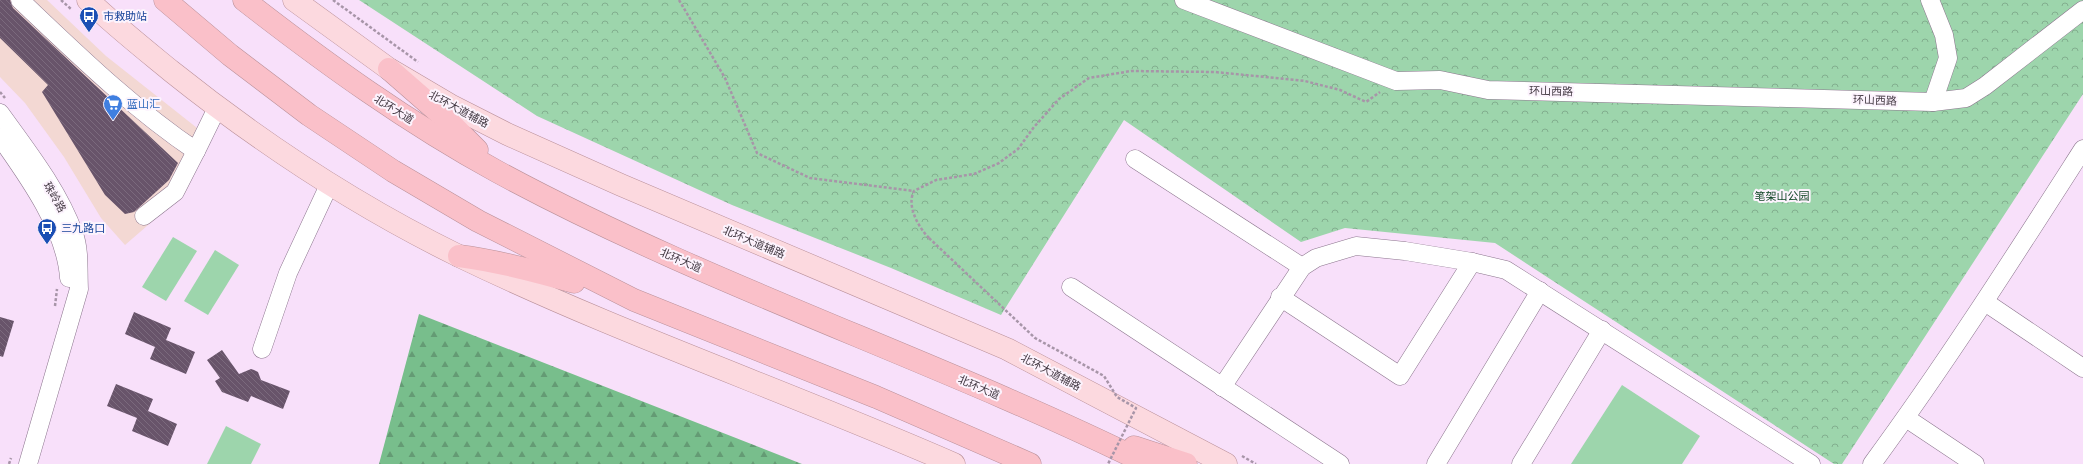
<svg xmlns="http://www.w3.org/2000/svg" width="2083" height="464" font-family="Karla,'Noto Sans SC',sans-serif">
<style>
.commercial{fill:#f3d8d3}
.forest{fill:url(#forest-firs)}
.park{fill:url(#park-crowns)}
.garden{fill:#9dd5ac}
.building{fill:url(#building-back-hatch)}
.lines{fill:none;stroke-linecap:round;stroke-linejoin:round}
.minor-casing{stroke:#8c768e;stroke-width:19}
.major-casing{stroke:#ba919a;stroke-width:23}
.highway-casing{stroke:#ba919a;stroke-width:23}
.path{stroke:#a795a8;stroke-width:2.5;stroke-dasharray:3 2;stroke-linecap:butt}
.minor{stroke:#fff;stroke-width:18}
.major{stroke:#fcd9df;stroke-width:22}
.highway{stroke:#fac0c9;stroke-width:22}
.path-bridge{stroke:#a795a8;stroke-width:2.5;stroke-dasharray:3 2;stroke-linecap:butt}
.labels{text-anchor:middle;stroke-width:4;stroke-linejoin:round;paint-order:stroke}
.transit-label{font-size:11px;fill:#164399;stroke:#fcf3fd;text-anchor:start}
.street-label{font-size:11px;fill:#433943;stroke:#fcf3fd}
.shop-label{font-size:11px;fill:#366cbe;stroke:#fcf3fd;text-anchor:start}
.park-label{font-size:11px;fill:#114626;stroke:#fcf3fd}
</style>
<defs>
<pattern id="forest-firs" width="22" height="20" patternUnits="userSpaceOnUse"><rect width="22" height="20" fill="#78be8c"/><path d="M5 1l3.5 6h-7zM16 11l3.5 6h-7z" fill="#649b74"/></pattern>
<pattern id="park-crowns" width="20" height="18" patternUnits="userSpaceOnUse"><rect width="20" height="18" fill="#9dd5ac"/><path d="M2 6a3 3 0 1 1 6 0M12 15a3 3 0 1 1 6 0" fill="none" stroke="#82ae8e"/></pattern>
<pattern id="building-back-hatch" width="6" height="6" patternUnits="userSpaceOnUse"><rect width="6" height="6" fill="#68546a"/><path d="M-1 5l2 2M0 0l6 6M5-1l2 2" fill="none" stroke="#7b6a7d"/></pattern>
</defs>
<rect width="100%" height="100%" fill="#f8e0fa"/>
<path class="commercial" d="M0 0H47L106 56 211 139 185 193 125 245 101 218 64 157 25 103 0 77Z"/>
<path class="forest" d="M419 314 802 464H379Z"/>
<path class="park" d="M359 0H2083V94L1842 464H1834L1495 243 1345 228 1301 242 1124 120 1001 315 891 268 732 205 537 116Z"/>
<g class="garden">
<path d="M173 237 197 251 166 301 142 287Z"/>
<path d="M215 250 239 265 208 315 184 301Z"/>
<path d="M1622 385 1700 436 1682 464H1571Z"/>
<path d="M226 426 261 444 251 464H207Z"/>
</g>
<g class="building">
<path d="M0 0H10L13 8 178 163 169 180 134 212 125 214 105 195 42 92 48 85 0 38Z"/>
<path d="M134 312 171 328 166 340 195 352 186 374 150 359 155 347 125 334Z"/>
<path d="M0 317 14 321 3 357 0 356Z"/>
<path d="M222 350 239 374 251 369 254 370 258 372 261 380 290 391 283 409 251 396 248 402 222 392 215 381 220 378 207 360Z"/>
<path d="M116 384 153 399 148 411 177 424 168 446 132 431 137 418 107 406Z"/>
</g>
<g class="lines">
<g class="minor-casing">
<g id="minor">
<path d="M20 0C76 53 132 108 196 151L217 108"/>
<path d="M1184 0 1396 81 1440 80 1488 90 1933 102 1966 98 1985 86 2083 10"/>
<path d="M1930 0 1944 35 1948 58 1933 102"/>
<path d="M0 113C26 149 59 191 74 234 80 251 78 271 79 289L28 464"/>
<path d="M0 137C27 175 66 229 69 278"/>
<path d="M1135 159 1302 267"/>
<path d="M144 216 175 192 196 151"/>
<path d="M1071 287 1340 464"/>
<path d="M1280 297 1400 376 1472 262"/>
<path d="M1985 302 2083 368"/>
<path d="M262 349 288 273 329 185"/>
<path d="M1222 387 1302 267 1316 258 1356 246 1405 251 1472 262 1506 270 1811 464"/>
<path d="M1906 418 1975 464"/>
<path d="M1436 464 1540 291"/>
<path d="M1521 464 1602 330"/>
<path d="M1872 464C1947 362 2015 255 2083 149"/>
</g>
</g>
<g class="major-casing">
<g id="major">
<path d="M88 0C114 25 143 48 171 71 261 143 355 205 459 256 620 334 790 392 954 464"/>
<path d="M294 0 389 69 450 105 507 134 621 185 1007 349 1226 464"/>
</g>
</g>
<g class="highway-casing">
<g id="highway">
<path d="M165 0 230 55 309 115 393 171 478 221 634 300 876 397 1030 464"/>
<path d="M244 0C325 63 408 123 498 172 707 285 935 359 1148 464"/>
<path d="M389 69 444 117 477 150"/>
<path d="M459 256C498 261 536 271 574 282"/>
<path d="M1134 447 1186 464"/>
</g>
</g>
<g class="path">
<path d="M61 0 71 9"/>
<path d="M333 0 418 62"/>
<path d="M679 0 725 78 757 153 810 178 914 191"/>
<path d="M0 92 5 98"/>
<path d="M929 238C919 228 906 206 914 191L936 180 974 174 999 163 1018 149 1034 127 1059 99 1089 78 1131 71 1215 72 1305 81 1340 90 1366 102 1380 92"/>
<path d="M55 306 57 289"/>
<path d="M1242 456 1256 464"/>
<path d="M9 464 11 458"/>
</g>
<use href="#minor" class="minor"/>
<use href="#major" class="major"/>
<use href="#highway" class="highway"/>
<path class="path-bridge" d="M929 238 1035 338 1104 376 1117 397 1136 408 1108 464"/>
</g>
<defs>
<g id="bus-pin" transform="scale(1)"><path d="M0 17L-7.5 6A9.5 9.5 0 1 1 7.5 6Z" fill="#1a4fb4" stroke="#fcf3fd"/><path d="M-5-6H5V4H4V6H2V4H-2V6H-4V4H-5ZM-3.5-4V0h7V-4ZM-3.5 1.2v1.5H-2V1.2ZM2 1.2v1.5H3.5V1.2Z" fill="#fff"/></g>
<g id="supermarket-pin" transform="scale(1)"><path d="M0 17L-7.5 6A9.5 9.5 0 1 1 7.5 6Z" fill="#3f7fe0" stroke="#fcf3fd"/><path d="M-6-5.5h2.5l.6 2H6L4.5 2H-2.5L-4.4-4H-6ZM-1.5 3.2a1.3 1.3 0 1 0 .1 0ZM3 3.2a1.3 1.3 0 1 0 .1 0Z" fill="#fff"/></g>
</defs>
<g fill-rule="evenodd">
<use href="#bus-pin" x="89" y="16"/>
<use href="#supermarket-pin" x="113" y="104"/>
<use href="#bus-pin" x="47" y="228"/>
</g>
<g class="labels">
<g class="transit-label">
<text x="103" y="20">市救助站</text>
<text x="61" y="232">三九路口</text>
</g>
<g class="street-label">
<text transform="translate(1551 91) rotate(1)" y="4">环山西路</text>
<text transform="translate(1875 100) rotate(2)" y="4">环山西路</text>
<text transform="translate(394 109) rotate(32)" y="4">北环大道</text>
<text transform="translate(459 109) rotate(28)" y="4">北环大道辅路</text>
<text transform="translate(55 197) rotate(60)" y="4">珠岭路</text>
<text transform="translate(754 242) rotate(23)" y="4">北环大道辅路</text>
<text transform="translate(681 260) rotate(23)" y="4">北环大道</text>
<text transform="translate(1051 372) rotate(28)" y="4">北环大道辅路</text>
<text transform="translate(979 387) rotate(23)" y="4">北环大道</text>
</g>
<g class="shop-label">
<text x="127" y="108">蓝山汇</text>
</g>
<g class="park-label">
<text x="1782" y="200">笔架山公园</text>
</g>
</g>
</svg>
